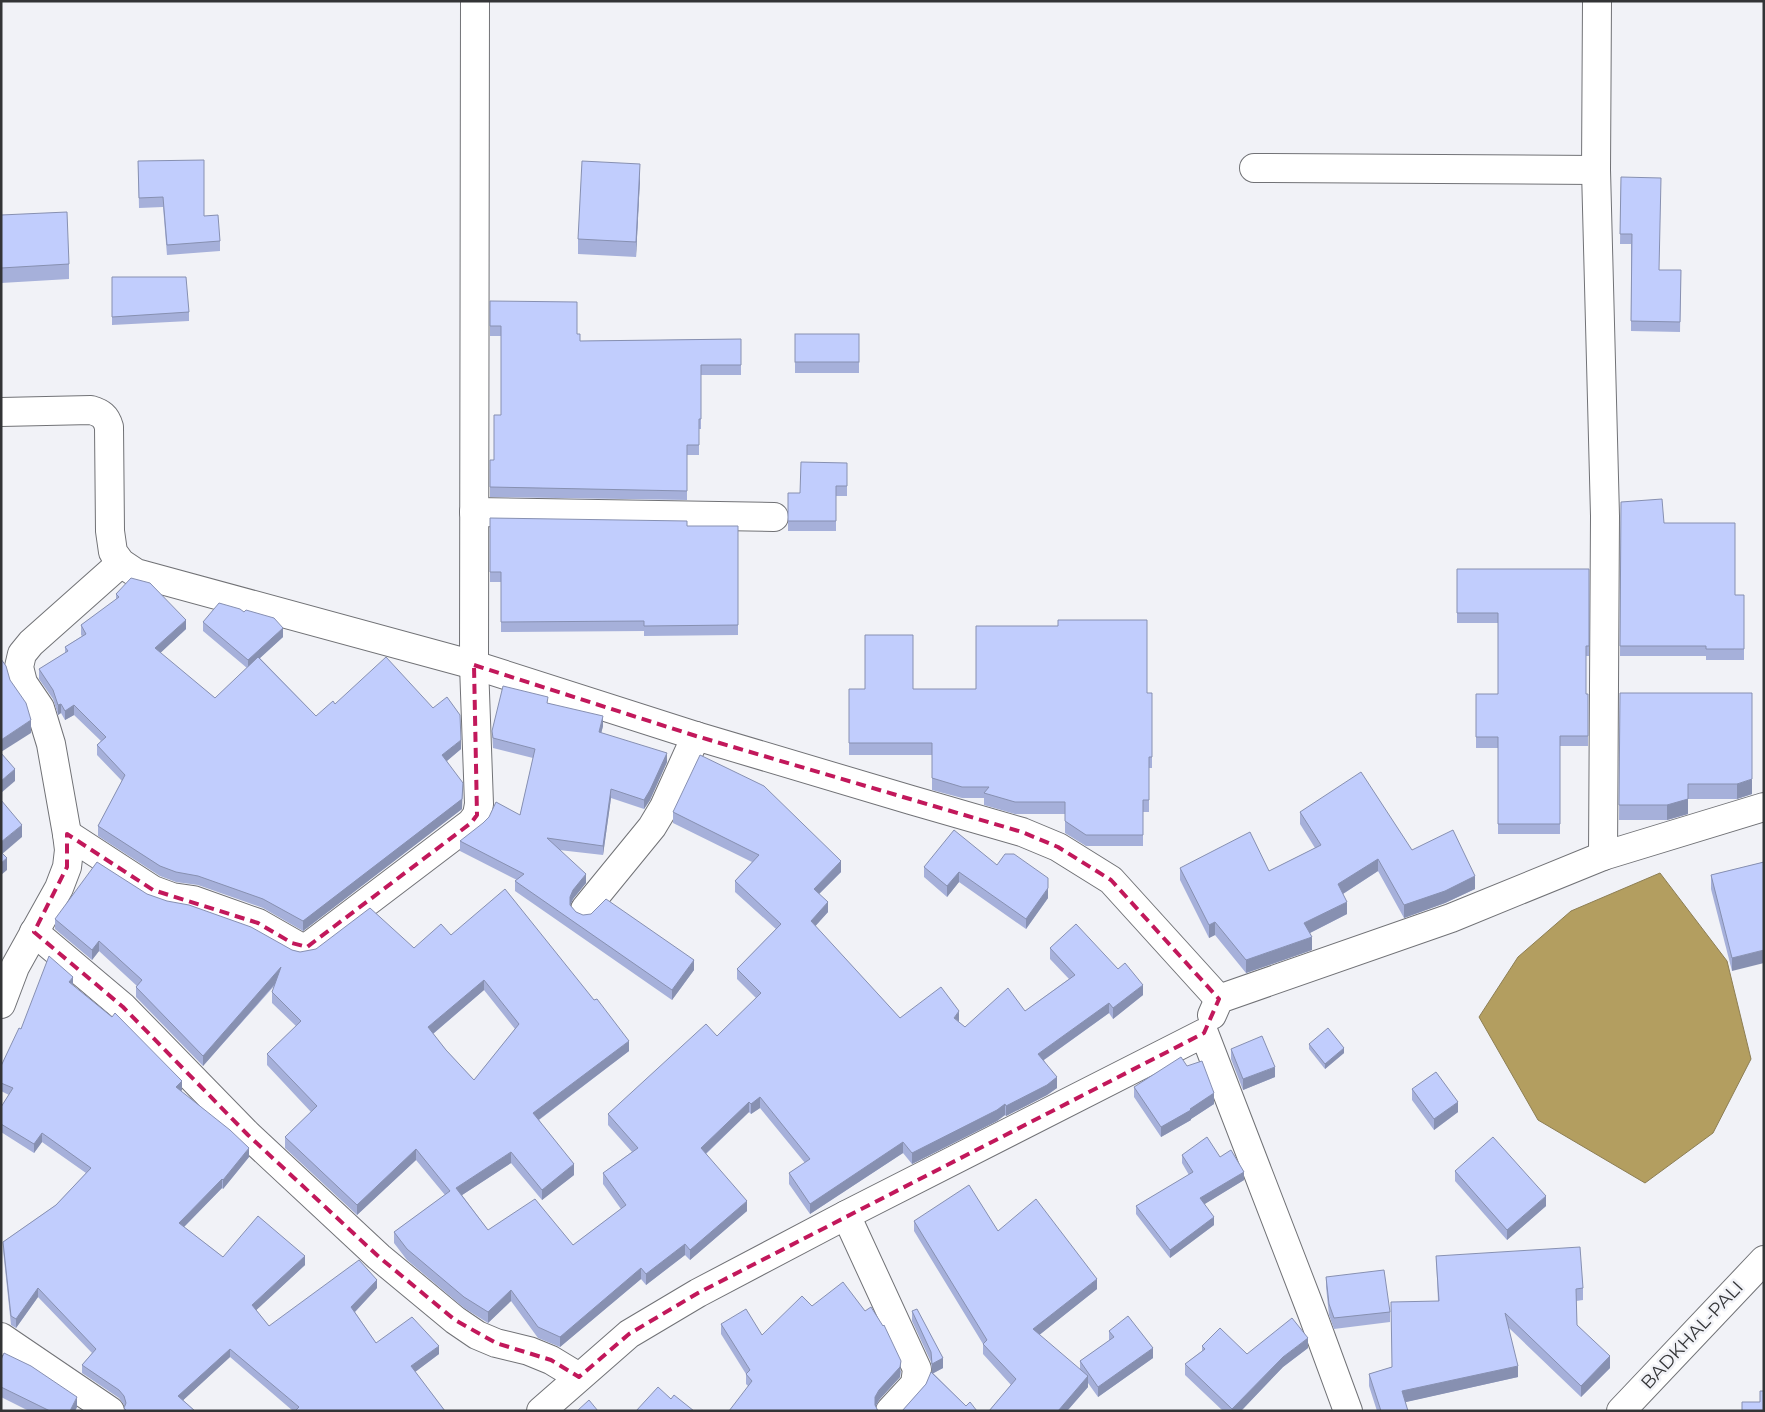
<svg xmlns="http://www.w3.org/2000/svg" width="1765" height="1412" font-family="Montserrat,sans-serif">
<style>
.water{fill:#b39e60;stroke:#8d7e53}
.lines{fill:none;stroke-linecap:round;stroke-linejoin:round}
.minor-casing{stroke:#717276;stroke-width:30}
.minor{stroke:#fff;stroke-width:28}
.wall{fill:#a6b0da;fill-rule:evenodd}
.shaded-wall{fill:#8790b1}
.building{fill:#c1cdfd;stroke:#8790b1;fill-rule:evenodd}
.marked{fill:none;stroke:#c2185b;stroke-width:4;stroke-dasharray:10 6;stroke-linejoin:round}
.labels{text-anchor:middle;stroke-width:5;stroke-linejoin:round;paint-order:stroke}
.street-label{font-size:18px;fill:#333436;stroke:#f1f2f7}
</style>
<rect width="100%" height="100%" fill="#f1f2f7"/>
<path class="water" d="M1660 873 1727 961 1751 1059 1713 1133 1645 1183 1538 1120 1479 1017 1518 957 1571 911Z"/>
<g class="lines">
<g class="minor-casing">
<g id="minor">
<path d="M1597 1 1596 170 1605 516 1603 856"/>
<path d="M1254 168 1596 170"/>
<path d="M1 412 91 410C101 413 106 416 109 427L110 531 113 552 121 563 136 573 474 665 696 736 911 800 1022 832 1058 847 1111 880 1219 999"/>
<path d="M474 512 774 517"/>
<path d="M67 834 153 890 172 897 193 900 258 923 300 947H307L313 943 471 823 477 815 479 804 474 665 475 1"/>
<path d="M585 909 652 827 664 807 696 736"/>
<path d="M34 932 123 1007 248 1135 379 1257 455 1320 477 1335 496 1343 529 1351 551 1360 579 1377"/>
<path d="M1 1004 15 967 59 888 67 867 69 850 67 834 51 744 40 708 23 683 19 667 22 654 31 643 121 563"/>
<path d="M1212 1015 1219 999 1451 918 1603 856 1764 807"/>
<path d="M846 1215 917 1369 915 1384 890 1411"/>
<path d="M1 1337 110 1411"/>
<path d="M541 1411 629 1334 698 1293 846 1215 1204 1033 1312 1313 1348 1411"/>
<path d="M1621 1411 1764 1260"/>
</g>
</g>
<use href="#minor" class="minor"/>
</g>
<g class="wall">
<path d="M138 161 204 216 220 241V251L167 255 163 207 139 208Z"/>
<path d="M1621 177 1659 270H1681L1680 332 1631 331V244H1620Z"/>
<path d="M640 179 636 257 578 254V239Z"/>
<path d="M1 215 69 264V279L1 283Z"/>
<path d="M112 277 189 312V321L112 325Z"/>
<path d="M490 301 577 334 580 341 741 339V375H701V429H699V455H687V500L490 497V460H494L501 415V336H490Z"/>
<rect x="795" y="334" width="64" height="39"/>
<path d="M847 463V496H836V531H788V493H800Z"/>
<path d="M1621 502 1664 523 1735 595H1744V660H1706V656H1620Z"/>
<path d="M490 518 687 526H738V635L644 636V631L501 632V582H490Z"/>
<path d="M1457 569H1589V656H1586V694H1588V746H1560V834H1498V748H1476V694H1498V623H1457Z"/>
<path d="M116 594 186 629 160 653 215 698 247 668 203 631V622L244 612 283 637 260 658 316 716 335 704 461 749 447 761 462 809 303 931 263 908 198 885 176 882 160 876 98 836V826L122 781 97 755V745L101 741 74 715 65 720 61 713 58 715 53 699 39 679V669L65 653V647L82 636 81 635V625L116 600Z"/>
<path d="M849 689H913L1152 693V768H1149V812H1143V846H1086L1065 833V814H1015L984 805V798H962L932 790V755H849Z"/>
<path d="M1620 693 1752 794 1737 799H1688V814L1667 820H1619Z"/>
<path d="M548 703 603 726 601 733 667 762 650 800 644 809 611 798 603 855 559 850 586 883 573 899 570 905 576 912 694 970 672 1000 515 891V881L517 880 460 851V841L520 815 533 758 493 748 492 731Z"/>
<path d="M673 812 841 872 819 894 828 912 815 926 900 1018 959 1022 965 1027 1025 1011 1069 979 1050 959V948L1118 969 1143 995 1113 1019 1109 1013 1044 1060 1057 1088 1047 1095 1006 1116 1005 1115 997 1121 912 1164 903 1153 810 1214 789 1184V1173L805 1163 760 1108 751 1114 749 1112 706 1154 747 1211 690 1260 685 1255 646 1285 641 1279 560 1347 538 1338 511 1301 488 1323 464 1308 407 1260 394 1243V1232L445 1195 416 1160 357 1215 285 1148V1137L311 1112 267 1065V1054L296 1026 272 1003V992L275 985 203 1066 136 997V987L137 986 99 951 92 960 55 929V919L147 894 292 950 300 952 414 948 451 935 629 1051 539 1120 574 1175 542 1200 511 1163 462 1195 488 1230 573 1245 621 1209 603 1184V1173L632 1152 608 1125V1114L717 1036 756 998 737 979V969L776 929 735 892V881L752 862 673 823ZM484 990 515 1029 474 1080 446 1050 433 1034Z"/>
<path d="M1300 812 1412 850 1475 889 1445 903 1404 918 1378 871 1343 894 1347 914 1310 933 1312 950 1246 973 1215 935 1209 938 1180 880V868L1269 871 1315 848 1300 824Z"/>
<path d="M1764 862 1732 971 1711 889V875Z"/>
<path d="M997 865 1048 898 1026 929 959 882 947 897 924 877V867Z"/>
<path d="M73 986 182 1090 181 1091 249 1157 223 1189 222 1188 184 1227 223 1257 305 1265 256 1310 269 1326 377 1288 355 1312 376 1343 439 1354 415 1372 445 1411H293L230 1357 183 1400 195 1411H124V1405L119 1398 82 1373V1365L92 1353 38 1297 16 1328 11 1325 3 1250V1242L56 1205 86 1173 42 1142 34 1153 1 1132V1107L9 1095 1 1091V1066L21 1029Z"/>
<path d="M1309 1044 1344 1053 1325 1069 1309 1049Z"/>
<path d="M1231 1049 1275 1077 1243 1090 1231 1059Z"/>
<path d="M1187 1066 1214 1104 1191 1119V1120L1161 1137 1134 1097V1087Z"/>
<path d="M1412 1089 1458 1112 1434 1130 1412 1100Z"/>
<path d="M1182 1155 1220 1157 1244 1180 1204 1204 1214 1225 1170 1258 1136 1214V1206L1189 1175 1182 1163Z"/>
<path d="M1455 1171 1546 1206 1507 1240 1455 1181Z"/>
<path d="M914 1221 998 1231 1097 1289 1039 1335 1080 1370V1361L1109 1341V1331L1153 1358 1098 1397 1088 1383V1387L1067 1411H989L1011 1385 983 1354V1344L914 1231Z"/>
<path d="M1436 1256 1583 1288V1300L1576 1301 1577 1325 1610 1368 1581 1397 1509 1328 1518 1377 1405 1402 1408 1411H1377L1369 1386V1374L1392 1367 1438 1301Z"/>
<path d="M1326 1277 1390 1312V1322L1334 1329 1329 1315 1326 1287Z"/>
<path d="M812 1306 901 1371 900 1377 879 1400 876 1406 748 1386 746 1384V1374L721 1334V1324L762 1335Z"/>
<path d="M912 1311 943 1368 933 1373 966 1406 902 1411 926 1384 932 1372 931 1362 912 1321Z"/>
<path d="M1202 1346 1247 1354 1308 1348 1283 1367 1241 1411H1223L1185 1375V1364L1202 1351Z"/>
<path d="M1 1360 77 1407 75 1411H29L1 1397Z"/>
</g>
<g class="shaded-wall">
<path d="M640 164V179L636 257V242Z"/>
<path d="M186 620V629L155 658V648Z"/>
<path d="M283 628V637L248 669V660Z"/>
<path d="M61 704V713L58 715V705Z"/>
<path d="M74 705V715L65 720V711Z"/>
<path d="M603 716V726L599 742V732Z"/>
<path d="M31 720V733L1 752V740Z"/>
<path d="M461 740V749L442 765V755Z"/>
<path d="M667 753V762L650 800 644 809V800Z"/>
<path d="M15 769V781L1 793V781Z"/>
<path d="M1752 779V794L1737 799V784Z"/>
<path d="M463 783 462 809 303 931V921Z"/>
<path d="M611 789V798L603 855V846Z"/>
<path d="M1688 799V814L1667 820V805Z"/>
<path d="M22 825V837L1 855V842Z"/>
<path d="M7 858V870L1 875V863Z"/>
<path d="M1378 859V871L1338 897V884Z"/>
<path d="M841 861V872L814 899V889Z"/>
<path d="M959 872V882L947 897V886Z"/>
<path d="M586 874V883L573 899 570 906V897L573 890Z"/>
<path d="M1475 876V889L1445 903 1404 918V905Z"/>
<path d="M1048 888V898L1026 929V919Z"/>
<path d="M828 902V912L811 931V921Z"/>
<path d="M1347 902V914L1304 936V923Z"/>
<path d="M1215 922V935L1209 938V925Z"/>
<path d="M1312 937V950L1246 973V960Z"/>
<path d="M99 941V951L92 960V950Z"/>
<path d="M1764 950V963L1732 971V958Z"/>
<path d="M694 960V970L672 1000V990Z"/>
<path d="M281 967V977L203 1066V1056Z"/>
<path d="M73 977V985L69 982Z"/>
<path d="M484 980V990L428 1038V1027Z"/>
<path d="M1143 985V995L1113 1019V1008Z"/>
<path d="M1109 1003V1013L1038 1064V1054Z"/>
<path d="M959 1011V1022L954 1018Z"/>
<path d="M629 1041V1051L533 1124V1113Z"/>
<path d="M1344 1048V1053L1325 1069V1064Z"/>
<path d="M1275 1067V1077L1243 1090V1079Z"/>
<path d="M1057 1077V1088L1047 1095 1006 1116V1106Z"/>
<path d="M182 1081V1090L176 1096V1087Z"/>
<path d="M1214 1093V1104L1191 1119V1120L1161 1137V1127Z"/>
<path d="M760 1097V1108L751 1114V1104Z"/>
<path d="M749 1102V1112L701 1158V1148Z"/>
<path d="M1458 1102V1112L1434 1130V1119Z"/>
<path d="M1005 1104V1115L997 1121 912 1164V1153Z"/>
<path d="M42 1133V1142L34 1153V1144Z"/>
<path d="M903 1142V1153L810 1214V1204Z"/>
<path d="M249 1148V1157L223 1189V1180Z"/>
<path d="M416 1149V1160L357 1215V1205Z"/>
<path d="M511 1152V1163L456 1199V1188Z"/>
<path d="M574 1164V1175L542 1200V1190Z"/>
<path d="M1244 1172V1180L1200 1207V1198Z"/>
<path d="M222 1179V1188L179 1232V1223Z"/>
<path d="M1546 1196V1206L1507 1240V1230Z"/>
<path d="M747 1201V1211L690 1260V1250Z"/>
<path d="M1214 1217V1225L1170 1258V1250Z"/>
<path d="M685 1244V1255L646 1285V1274Z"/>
<path d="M305 1256V1265L252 1314V1305Z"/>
<path d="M641 1268V1279L560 1347V1337Z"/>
<path d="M1097 1279V1289L1033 1340V1329Z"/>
<path d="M377 1280V1288L351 1316V1307Z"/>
<path d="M38 1288V1297L16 1328V1319Z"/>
<path d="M511 1290V1301L488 1323V1312Z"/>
<path d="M1308 1338V1348L1283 1367 1241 1411H1232V1409L1283 1357Z"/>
<path d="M439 1346V1354L411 1375V1366Z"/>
<path d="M1153 1348V1358L1098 1397V1387Z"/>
<path d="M230 1349V1357L178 1405V1396Z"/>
<path d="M1610 1356V1368L1581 1397V1386Z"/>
<path d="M943 1358V1368L932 1374V1364Z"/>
<path d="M901 1361 900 1377 879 1400 875 1407V1397L879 1390Z"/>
<path d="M1518 1366V1377L1402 1403V1391Z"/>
<path d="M1088 1376V1387L1067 1411H1058Z"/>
<path d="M77 1397V1407L75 1411H70Z"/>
</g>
<g class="building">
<path d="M204 160V216L218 215 220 241 167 245 163 197 139 198 138 161Z"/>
<path d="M582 161 640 164 636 242 578 239Z"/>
<path d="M1621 177 1661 178 1659 270H1681L1680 322 1631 321 1632 234H1620Z"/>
<path d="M67 212 69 264 1 268V215Z"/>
<path d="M112 277H186L189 312 112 317Z"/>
<path d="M490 301 577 302V334H580V341L741 339V365H701V419H699V445H687V491L490 487V460H494V415H501V326H490Z"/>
<rect x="795" y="334" width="64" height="28"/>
<path d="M801 462 847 463V486H836V521H788V493H800Z"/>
<path d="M1662 499 1664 523H1735V595H1744V649H1706V646H1620L1621 502Z"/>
<path d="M490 518 687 521V526H738V625L644 626V621L501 622V572H490Z"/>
<path d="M1457 569H1589V646H1586V694H1588V736H1560V824H1498V737H1476V694H1498V613H1457Z"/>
<path d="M131 578 150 583 186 620 155 648 215 698 258 657 316 716 333 701 335 704 386 657 433 708 447 697 460 715 461 740 442 755 463 783 462 799 303 921 263 899 198 876 176 872 160 866 98 826 125 775 97 745 106 737 74 705 65 711 61 704 58 705 53 690 39 669 68 651 65 647 86 634 81 625 119 597 116 594Z"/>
<path d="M219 603 240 609 244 612 246 610 274 618 283 628 248 660 203 622Z"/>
<path d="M1058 620H1147V693H1152V757H1149V800H1143V835H1086L1065 821V802H1015L984 793 989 787H962L932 778V743H849V689H865V635H913V689H976V626H1058Z"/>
<path d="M1 659 6 666 10 680 26 703 31 720 1 740Z"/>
<path d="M503 686 548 697 547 703 603 716 599 732 667 753 650 790 644 800 611 789 603 846 547 838 586 874 573 890 570 897V905L576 912 583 915 591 914 606 899 694 960 672 990 515 881 524 874 460 841 483 823 489 817 496 802 520 815 535 749 493 738 492 731Z"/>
<path d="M1620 693H1752V779L1737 784H1688V799L1667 805H1619Z"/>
<path d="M1 753 15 769 1 781Z"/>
<path d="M700 755 764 786 841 861 814 889 828 902 811 921 900 1018 941 987 959 1011 954 1018 965 1027 1008 988 1025 1011 1075 975 1050 948 1076 924 1118 969 1125 963 1143 985 1113 1008 1109 1003 1038 1054 1057 1077 1047 1085 1006 1106 1005 1104 997 1110 912 1153 903 1142 810 1204 789 1173 810 1159 760 1097 751 1104 749 1102 701 1148 747 1201 690 1250 685 1244 646 1274 641 1268 560 1337 538 1327 511 1290 488 1312 464 1297 407 1249 394 1232 450 1191 416 1149 357 1205 285 1137 317 1106 267 1054 301 1021 272 992 281 967 203 1056 136 987 142 980 99 941 92 950 55 919 97 862 147 894 167 901 189 905 251 927 292 950 300 952 316 949 370 908 414 948 441 924 451 935 505 889 594 1000 597 999 629 1041 533 1113 574 1164 542 1190 511 1152 456 1188 488 1230 535 1199 573 1245 626 1205 603 1173 638 1148 608 1114 706 1024 717 1036 761 993 737 969 781 924 735 881 759 855 673 812ZM484 980 519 1024 474 1080 446 1050 428 1027Z"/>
<path d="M1361 772 1412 850 1453 830 1475 876 1445 891 1404 905 1378 859 1338 884 1347 902 1304 923 1312 937 1246 960 1215 922 1209 925 1180 868 1250 832 1269 871 1321 845 1300 812Z"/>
<path d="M1 800 22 825 1 842Z"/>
<path d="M954 830 997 865 1005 854H1014L1048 878V888L1026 919 959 872 947 886 924 867Z"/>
<path d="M1 852 7 858 1 863Z"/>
<path d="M1764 862V950L1732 958 1711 875Z"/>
<path d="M49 956 73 977 69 982 112 1017 115 1013 182 1081 176 1087 230 1130 249 1148 223 1180 222 1179 179 1223 223 1257 258 1216 305 1256 252 1305 269 1326 359 1260 377 1280 351 1307 376 1343 412 1317 439 1346 411 1366 445 1411H295L299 1407 230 1349 178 1396 195 1411H127L124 1408 126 1403 124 1396 119 1390 82 1365 96 1349 38 1288 16 1319 11 1316 3 1242 56 1205 91 1168 42 1133 34 1144 1 1124V1107L13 1088 1 1083V1066L19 1028 21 1029Z"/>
<path d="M1328 1028 1344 1048 1325 1064 1309 1044Z"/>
<path d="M1262 1036 1275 1067 1243 1079 1231 1049Z"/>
<path d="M1181 1057 1187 1066 1202 1061 1214 1093 1190 1109 1191 1110 1161 1127 1134 1087Z"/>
<path d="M1436 1072 1458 1102 1434 1119 1412 1089Z"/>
<path d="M1207 1137 1220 1157 1231 1150 1244 1172 1200 1198 1214 1217 1170 1250 1136 1206 1193 1172 1182 1155Z"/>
<path d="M1493 1137 1546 1196 1507 1230 1455 1171Z"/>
<path d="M969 1185 998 1231 1036 1199 1097 1279 1033 1329 1088 1376 1058 1411H989L1016 1379 983 1344 987 1340 914 1221Z"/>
<path d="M1580 1247 1583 1288 1576 1289 1577 1325 1610 1356 1581 1386 1505 1313 1518 1366 1402 1391 1408 1411H1381L1369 1374 1392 1367 1391 1302 1439 1301 1436 1256Z"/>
<path d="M1384 1270 1390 1312 1334 1318 1329 1304 1326 1277Z"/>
<path d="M843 1282 865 1311 871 1307 883 1326 884 1325 901 1361 900 1367 879 1390 875 1397V1405L878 1411H729L752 1381 746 1374 750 1370 721 1324 746 1309 762 1335 802 1296 812 1306Z"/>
<path d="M917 1309 943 1358 932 1364 931 1352 912 1311Z"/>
<path d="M1128 1316 1153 1348 1098 1387 1080 1361 1114 1337 1109 1331Z"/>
<path d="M1292 1318 1308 1338 1283 1357 1232 1409 1185 1364 1205 1349 1202 1346 1220 1328 1247 1354Z"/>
<path d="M4 1353 31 1366 77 1397 70 1411H50L1 1387V1360Z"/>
<path d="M931 1372 966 1406 970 1402 977 1411H902L926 1384Z"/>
<path d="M658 1387 671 1399 674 1395 694 1411H636Z"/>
<path d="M1760 1391H1764V1411H1742V1402H1760Z"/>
<path d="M589 1400 598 1411H577Z"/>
</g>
<path class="marked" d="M474 665 696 736 1022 832 1058 847 1111 880 1219 999 1204 1033 698 1293 629 1334 579 1377 551 1360 496 1343 455 1320 379 1257 248 1135 123 1007 34 932 67 867V834L153 890 258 923 292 943 307 947 471 823 477 815Z"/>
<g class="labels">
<g class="street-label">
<text transform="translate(1692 1335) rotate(-47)" y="6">BADKHAL-PALI</text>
</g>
</g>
<rect width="1765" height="1412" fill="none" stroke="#333436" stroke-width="5"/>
</svg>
